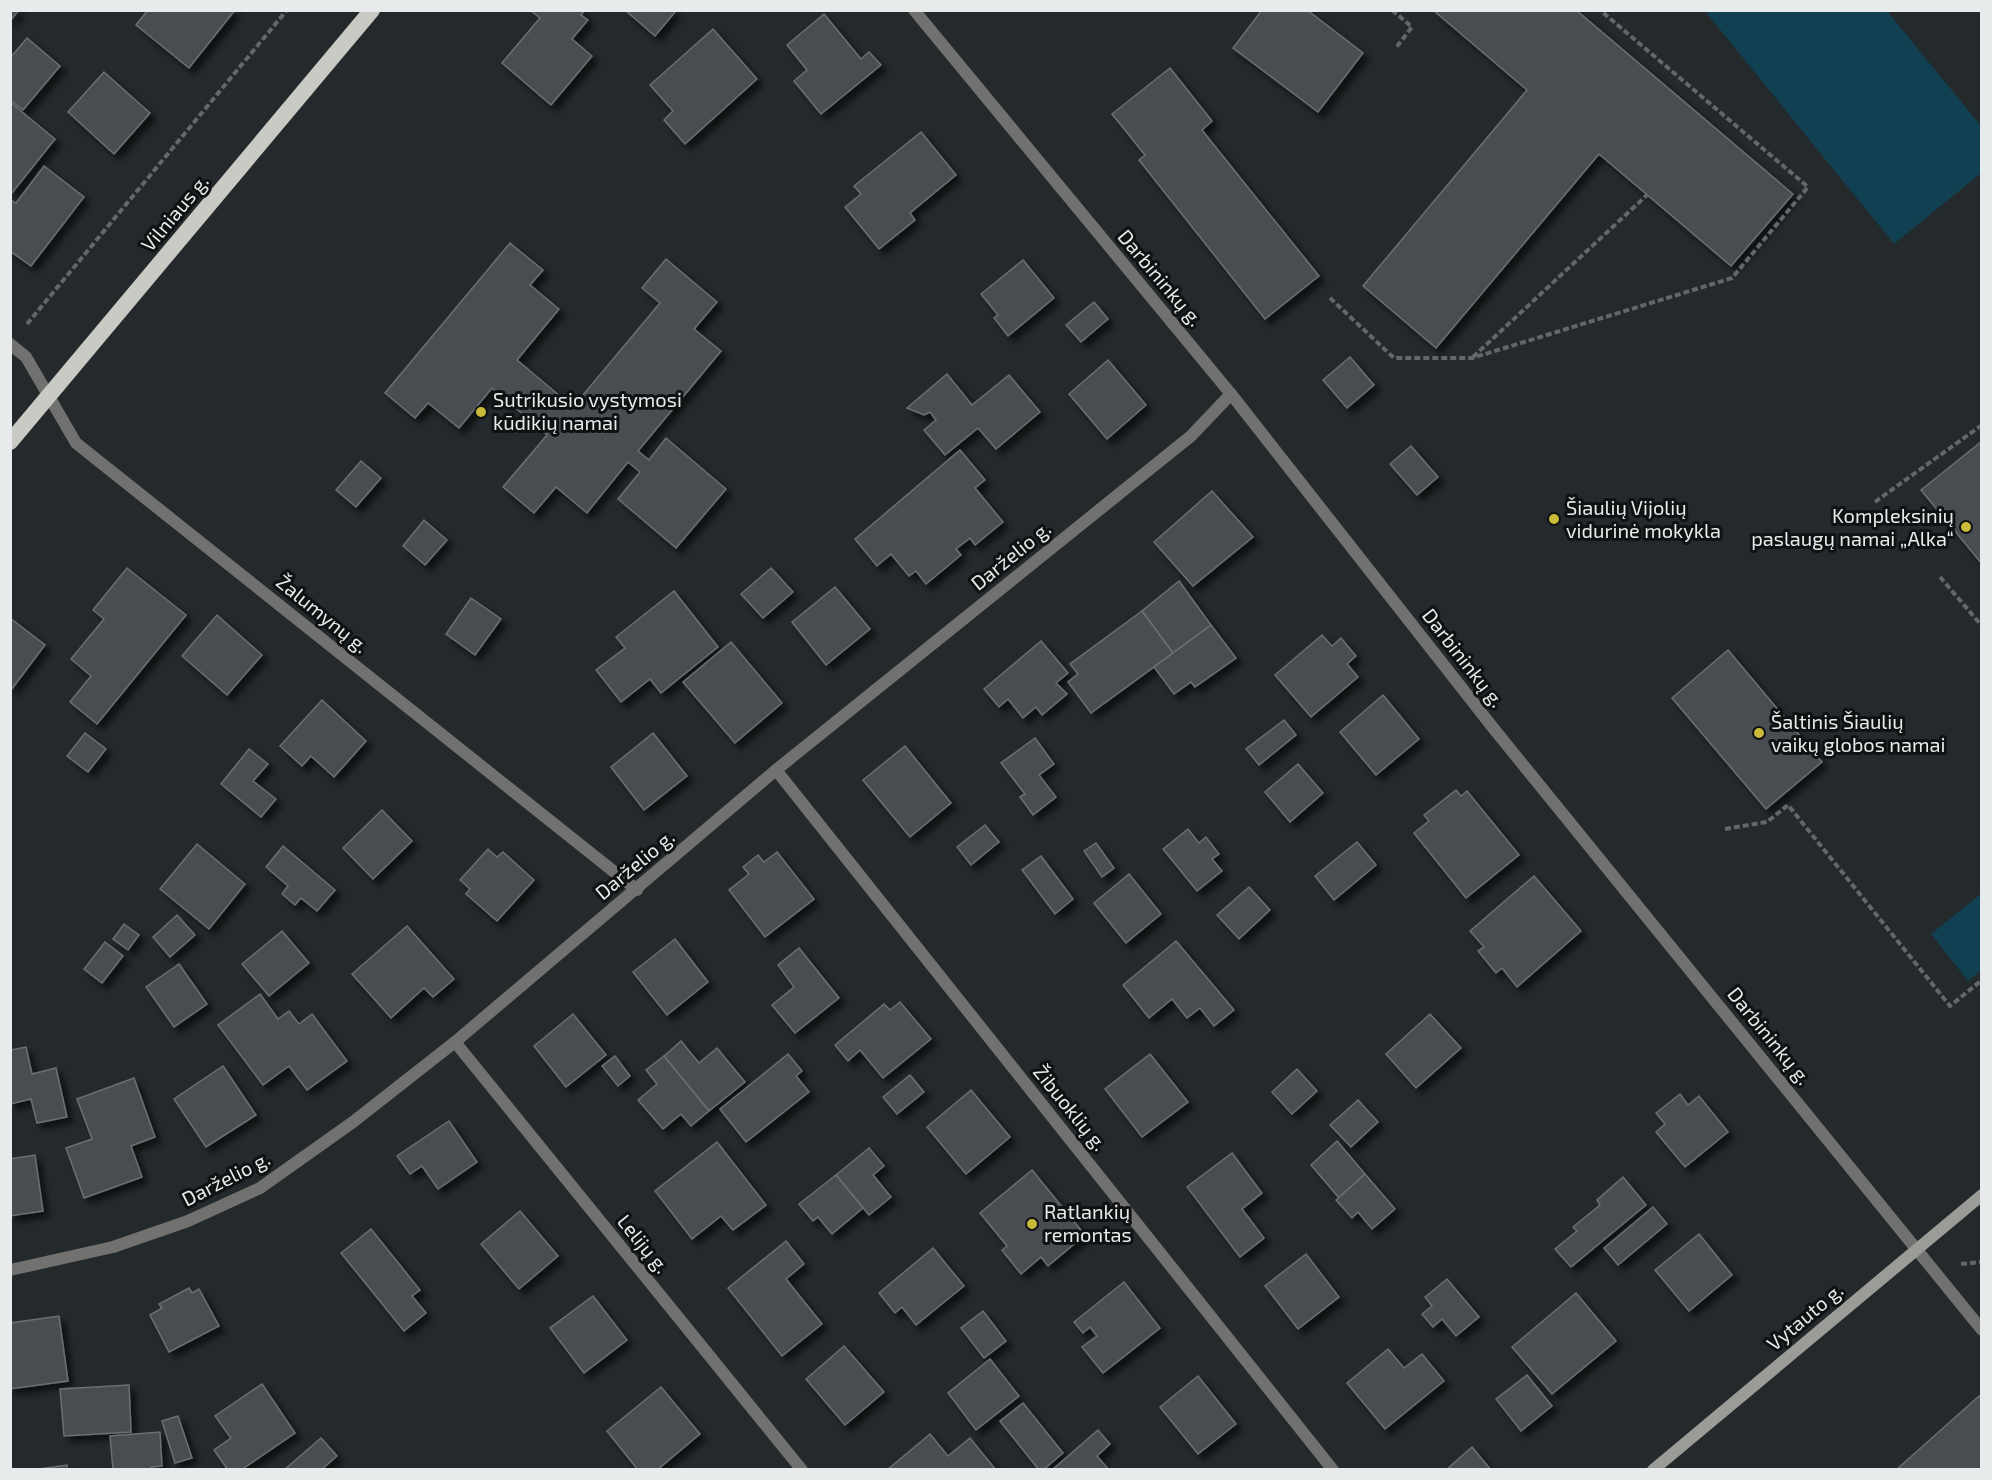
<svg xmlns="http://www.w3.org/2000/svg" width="1992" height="1480" font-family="'Exo 2',sans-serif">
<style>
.green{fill:#114052}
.building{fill:#494e51;stroke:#696f72;stroke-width:1.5;filter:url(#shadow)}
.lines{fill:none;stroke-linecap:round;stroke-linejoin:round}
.path{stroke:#636769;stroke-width:4;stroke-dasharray:6 3;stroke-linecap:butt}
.minor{stroke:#71716f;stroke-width:12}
.secondary{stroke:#9b9b97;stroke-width:12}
.trunk{stroke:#cacac4;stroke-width:16}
.poi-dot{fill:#cbba39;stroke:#0f1112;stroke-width:2}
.labels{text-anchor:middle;stroke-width:6;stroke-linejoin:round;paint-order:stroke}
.street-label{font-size:20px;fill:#e7ebec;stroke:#0f1112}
.poi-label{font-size:20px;fill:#e7ebec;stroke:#0f1112;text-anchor:start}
</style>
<defs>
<filter id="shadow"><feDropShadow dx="5.5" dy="5.5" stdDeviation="3" flood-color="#0009"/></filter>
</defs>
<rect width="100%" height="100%" fill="#24292b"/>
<g class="green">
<path d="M1705 11H1887L1981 126V173L1894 244Z"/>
<path d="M1981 894V970L1968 981 1931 934Z"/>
</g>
<g class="building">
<path d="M10 10H19L10 21Z"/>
<path d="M148 10H235L189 68 136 25Z"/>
<path d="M530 10H585L581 15 588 20 572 39 592 56 551 105 502 63 540 18Z"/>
<path d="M625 10H673L675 12 655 36Z"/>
<path d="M1262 10H1307L1363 53 1318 112 1233 48Z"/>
<path d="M1433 10H1576L1793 194 1731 266 1599 154 1436 348 1363 286 1527 90Z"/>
<path d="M824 14 861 59 869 52 881 65 821 114 794 81 807 70 787 45Z"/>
<path d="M713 29 757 79 685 144 664 120 673 111 650 85Z"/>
<path d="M27 38 60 66 23 110 10 100V58Z"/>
<path d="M1170 68 1212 121 1202 130 1319 276 1265 319 1139 160 1145 155 1112 114Z"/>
<path d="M104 72 150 113 114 154 68 112Z"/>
<path d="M10 102 55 139 12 193 10 191Z"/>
<path d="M921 132 956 175 910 213 915 220 879 249 845 207 861 194 854 186Z"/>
<path d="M44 166 84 197 31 266 10 251V200L16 203Z"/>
<path d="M510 243 543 270 530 285 559 309 517 360 573 407 660 303 642 288 666 259 717 302 694 329 721 351 638 451 649 460 666 438 726 489 676 548 618 499 640 472 628 462 587 513 556 487 534 513 503 487 547 435 492 388 459 428 428 403 415 418 385 393Z"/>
<path d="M1023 260 1054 298 1008 336 994 318 998 315 981 294Z"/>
<path d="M1094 302 1108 319 1081 342 1066 325Z"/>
<path d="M1350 357 1374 385 1347 408 1323 380Z"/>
<path d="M1108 360 1146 405 1107 439 1069 394Z"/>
<path d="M947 374 972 405 1009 375 1040 412 996 449 978 428 945 455 924 430 936 420 930 412 924 415 907 408Z"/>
<path d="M1982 441V564L1921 490Z"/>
<path d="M1411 446 1438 477 1417 495 1390 464Z"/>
<path d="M960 450 985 480 975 488 1003 522 975 545 970 538 956 549 961 555 926 584 916 571 909 576 891 554 877 566 855 539Z"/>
<path d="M361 461 381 478 356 507 336 490Z"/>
<path d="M1212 491 1253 537 1193 586 1154 542Z"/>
<path d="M424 520 447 540 425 565 403 546Z"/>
<path d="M127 568 186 615 97 724 70 702 91 676 71 659 104 619 93 610Z"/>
<path d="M771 568 793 592 763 618 741 594Z"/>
<path d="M1179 581 1211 625 1173 653 1142 611Z"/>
<path d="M835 587 870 629 826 665 792 622Z"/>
<path d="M674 591 718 647 661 693 650 679 621 702 596 670 625 648 616 637Z"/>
<path d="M471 598 501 619 475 655 446 634Z"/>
<path d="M1142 611 1173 653 1091 713 1068 682 1078 674 1070 664Z"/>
<path d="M217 615 262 655 227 695 182 656Z"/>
<path d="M10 618 45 645 11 690 10 689Z"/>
<path d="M1211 625 1236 658 1195 687 1191 682 1174 694 1154 667Z"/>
<path d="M1322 635 1332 646 1341 638 1356 656 1347 664 1358 677 1311 717 1275 675Z"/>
<path d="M1041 641 1068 673 1056 683 1067 694 1042 715 1036 707 1023 718 1008 699 999 707 984 689Z"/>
<path d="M731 642 782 703 735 743 683 682Z"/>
<path d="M1728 650 1822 762 1766 809 1672 698Z"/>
<path d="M1383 695 1419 739 1376 775 1340 732Z"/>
<path d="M322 700 366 741 334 777 311 756 302 766 280 746Z"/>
<path d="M1284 720 1296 735 1259 765 1246 749Z"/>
<path d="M85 733 106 749 88 772 67 756Z"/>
<path d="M653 733 687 776 644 810 611 767Z"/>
<path d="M1035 738 1054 764 1039 775 1056 797 1033 815 1020 797 1025 794 1001 763Z"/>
<path d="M905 746 951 803 910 837 863 780Z"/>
<path d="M249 749 268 764 253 781 276 799 261 817 221 784Z"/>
<path d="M1298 764 1323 793 1290 822 1265 792Z"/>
<path d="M1456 790 1461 796 1467 791 1519 855 1466 898 1414 833 1429 821 1424 815Z"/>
<path d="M382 810 412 841 373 879 343 848Z"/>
<path d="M985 825 999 842 971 865 957 847Z"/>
<path d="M1188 829 1199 843 1206 837 1219 854 1212 859 1222 871 1197 891 1163 849Z"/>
<path d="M1357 842 1376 865 1334 900 1315 876Z"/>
<path d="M1096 843 1114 868 1102 877 1084 851Z"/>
<path d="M197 844 245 884 209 929 160 889Z"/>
<path d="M283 846 335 890 317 911 301 898 295 905 282 894 288 886 266 867Z"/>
<path d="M488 849 497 857 503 852 534 880 497 921 466 894 470 889 460 880Z"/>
<path d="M777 852 814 899 765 937 729 890 749 874 743 867 758 855 764 862Z"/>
<path d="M1041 856 1073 899 1055 914 1022 870Z"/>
<path d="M1129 874 1161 914 1126 943 1094 903Z"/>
<path d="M1534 876 1581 931 1517 987 1502 968 1496 973 1478 951 1484 947 1470 931Z"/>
<path d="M1249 887 1270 910 1239 939 1217 915Z"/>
<path d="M177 915 195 935 170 957 153 937Z"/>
<path d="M124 924 139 935 128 950 113 939Z"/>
<path d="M407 926 454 979 433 997 424 988 391 1018 352 974Z"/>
<path d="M282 931 309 963 269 996 242 964Z"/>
<path d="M675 939 708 982 667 1015 633 972Z"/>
<path d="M1176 941 1234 1010 1214 1026 1200 1008 1187 1018 1172 999 1149 1018 1123 985Z"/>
<path d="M105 942 123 956 102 983 84 969Z"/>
<path d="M799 948 839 998 795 1033 772 1005 794 987 778 965Z"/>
<path d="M179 964 207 1004 174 1027 146 987Z"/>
<path d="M260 994 278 1019 289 1011 299 1024 312 1014 347 1061 307 1090 289 1066 263 1085 218 1025Z"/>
<path d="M900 1002 931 1039 883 1078 860 1050 848 1061 835 1045 884 1004 890 1010Z"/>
<path d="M573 1014 606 1055 566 1087 534 1046Z"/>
<path d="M1430 1014 1461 1048 1416 1088 1386 1054Z"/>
<path d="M681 1041 699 1063 717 1048 745 1082 709 1111 664 1056Z"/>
<path d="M26 1047 32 1074 56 1068 67 1117 37 1123 31 1099 10 1104V1050Z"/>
<path d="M788 1054 802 1071 796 1076 809 1092 746 1142 720 1109Z"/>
<path d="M1150 1054 1188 1102 1142 1137 1105 1089Z"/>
<path d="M615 1056 630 1076 618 1086 602 1066Z"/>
<path d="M664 1056 709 1111 691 1126 681 1114 663 1129 638 1100 657 1084 646 1070Z"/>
<path d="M223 1066 256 1115 206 1147 174 1099Z"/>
<path d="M1297 1069 1317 1091 1292 1114 1272 1092Z"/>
<path d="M910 1075 924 1092 897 1114 883 1097Z"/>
<path d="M134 1078 155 1137 131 1146 142 1177 84 1198 66 1148 92 1139 77 1099Z"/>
<path d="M971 1090 1010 1137 966 1174 927 1127Z"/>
<path d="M1680 1094 1688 1105 1699 1096 1728 1132 1685 1167 1656 1132 1665 1124 1656 1113Z"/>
<path d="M1358 1100 1378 1122 1351 1147 1330 1125Z"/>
<path d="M449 1121 477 1162 438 1189 422 1166 410 1174 397 1156Z"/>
<path d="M1337 1141 1365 1174 1339 1198 1311 1165Z"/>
<path d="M717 1142 766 1205 733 1230 721 1216 692 1239 655 1191Z"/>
<path d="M869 1148 884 1166 873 1175 891 1197 869 1215 836 1175Z"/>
<path d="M1232 1153 1262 1193 1242 1209 1264 1238 1240 1257 1187 1187Z"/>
<path d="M35 1155 43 1211 10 1216V1159Z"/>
<path d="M1032 1170 1085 1235 1048 1266 1041 1257 1021 1274 1002 1250 1007 1246 980 1213Z"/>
<path d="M1365 1174 1395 1209 1372 1229 1358 1212 1352 1218 1336 1200Z"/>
<path d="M836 1175 863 1208 832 1234 818 1217 813 1221 799 1204Z"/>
<path d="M1623 1177 1646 1205 1571 1267 1555 1249 1577 1231 1573 1227 1600 1205 1597 1200Z"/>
<path d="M1653 1207 1667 1224 1618 1265 1604 1248Z"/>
<path d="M520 1211 558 1256 519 1289 481 1244Z"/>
<path d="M371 1229 420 1290 412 1296 426 1313 404 1331 341 1253Z"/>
<path d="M1699 1234 1732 1275 1689 1311 1655 1270Z"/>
<path d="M786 1241 804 1264 786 1279 822 1324 782 1356 728 1288Z"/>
<path d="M933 1248 964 1286 916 1325 902 1307 895 1313 879 1293Z"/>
<path d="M1306 1254 1339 1297 1298 1329 1265 1286Z"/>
<path d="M1447 1279 1479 1317 1456 1336 1442 1319 1433 1327 1422 1314 1432 1306 1425 1297Z"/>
<path d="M1124 1282 1160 1328 1103 1373 1082 1347 1097 1336 1090 1327 1083 1333 1074 1322Z"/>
<path d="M189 1288 192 1293 199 1289 219 1326 169 1352 150 1315 162 1308 159 1304Z"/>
<path d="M1576 1293 1616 1341 1552 1394 1512 1347Z"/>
<path d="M593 1296 627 1340 584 1373 550 1328Z"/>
<path d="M983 1311 1006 1341 984 1358 961 1328Z"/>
<path d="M59 1316 68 1381 10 1389V1323Z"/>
<path d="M844 1346 884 1392 845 1425 806 1379Z"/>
<path d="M1388 1349 1404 1368 1422 1354 1444 1381 1385 1429 1347 1383Z"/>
<path d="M990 1359 1019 1396 976 1430 948 1393Z"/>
<path d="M1527 1375 1552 1406 1521 1431 1496 1399Z"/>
<path d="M1198 1376 1236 1424 1198 1454 1160 1407Z"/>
<path d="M262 1384 295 1433 241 1470H228L214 1450 231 1438 215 1416Z"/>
<path d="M129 1385 131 1432 64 1436 60 1389Z"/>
<path d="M661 1387 700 1434 657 1470H638L607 1431Z"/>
<path d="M1979 1396 1982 1400V1470H1896Z"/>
<path d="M1023 1403 1063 1453 1043 1470H1039L1000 1421Z"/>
<path d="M178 1416 192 1458 175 1463 162 1421Z"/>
<path d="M1098 1430 1110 1444 1097 1456 1109 1470H1052Z"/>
<path d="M160 1432 162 1466 151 1467V1470H113L110 1436Z"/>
<path d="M930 1434 948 1456 970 1438 996 1470H887Z"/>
<path d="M321 1438 337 1456 321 1470H284Z"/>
<path d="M1472 1447 1491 1470H1446Z"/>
<path d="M67 1465V1470H32Z"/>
</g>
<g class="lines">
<g class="path">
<path d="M1167 10H1169"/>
<path d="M1392 10 1412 27 1395 49"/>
<path d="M1330 298 1394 358H1472L1732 278 1808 187 1600 10"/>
<path d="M27 324 287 10"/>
<path d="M1473 357 1647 195"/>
<path d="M1875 502 1982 425"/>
<path d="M1940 577 1982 626"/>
<path d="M1725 829 1767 822 1788 805 1950 1006 1982 980"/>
<path d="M1961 1264 1982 1262"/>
</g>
<g class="minor">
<path d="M914 10 1231 394 1494 729 1982 1330"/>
<path d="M10 344 26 357 76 443 637 890"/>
<path d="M776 770 1333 1470"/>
<path d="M455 1042 802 1470"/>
<path d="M10 1270 113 1247 188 1221 260 1188 353 1122 455 1042 776 770 1191 436 1231 394"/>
</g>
<path class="secondary" d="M1653 1470 1982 1195"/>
<path class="trunk" d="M10 442 372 10"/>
</g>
<g class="poi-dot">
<circle cx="481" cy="412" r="6"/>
<circle cx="1554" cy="519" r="6"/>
<circle cx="1966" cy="527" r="6"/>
<circle cx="1759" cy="733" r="6"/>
<circle cx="1032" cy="1224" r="6"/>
</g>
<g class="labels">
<g class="street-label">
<text transform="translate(175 213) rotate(-50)" y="7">Vilniaus g.</text>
<text transform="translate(1160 278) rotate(50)" y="7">Darbininkų g.</text>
<text transform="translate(1011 556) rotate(-39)" y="7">Darželio g.</text>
<text transform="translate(322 614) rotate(39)" y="7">Žalumynų g.</text>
<text transform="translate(1463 658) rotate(52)" y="7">Darbininkų g.</text>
<text transform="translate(635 865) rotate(-40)" y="7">Darželio g.</text>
<text transform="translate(1769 1036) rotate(51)" y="7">Darbininkų g.</text>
<text transform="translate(1070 1108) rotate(51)" y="7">Žibuoklių g.</text>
<text transform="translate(226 1179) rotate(-27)" y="7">Darželio g.</text>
<text transform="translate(643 1244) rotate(51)" y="7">Lelijų g.</text>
<text transform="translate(1805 1317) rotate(-40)" y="7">Vytauto g.</text>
</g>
<g class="poi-label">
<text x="493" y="407">Sutrikusio vystymosi<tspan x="493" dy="23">kūdikių namai</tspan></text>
<text x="1566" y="515">Šiaulių Vijolių<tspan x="1566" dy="23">vidurinė mokykla</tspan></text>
<text x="1954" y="523" text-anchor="end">Kompleksinių<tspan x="1954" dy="23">paslaugų namai „Alka“</tspan></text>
<text x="1771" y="729">Šaltinis Šiaulių<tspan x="1771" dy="23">vaikų globos namai</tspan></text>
<text x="1044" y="1219">Ratlankių<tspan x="1044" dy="23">remontas</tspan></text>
</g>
</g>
<rect width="1992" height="1480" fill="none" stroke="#e7ebec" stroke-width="24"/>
</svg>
